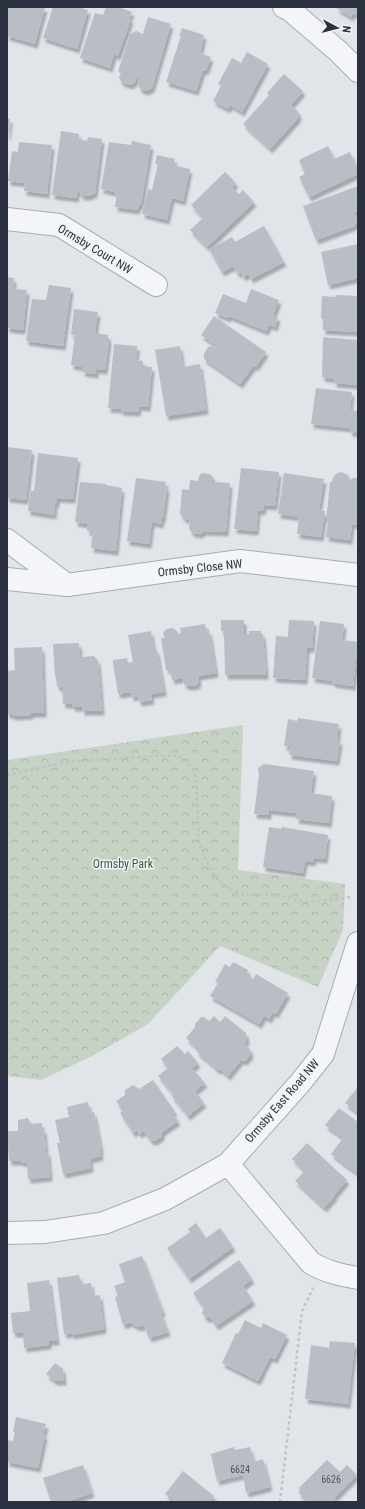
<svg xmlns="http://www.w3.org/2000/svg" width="365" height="1509" font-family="'Roboto Condensed',sans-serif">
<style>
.park{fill:url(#park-crowns)}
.building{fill:#b9bdc6;filter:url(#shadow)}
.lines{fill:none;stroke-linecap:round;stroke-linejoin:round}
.minor-casing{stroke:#a7abb3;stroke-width:24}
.path{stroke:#c0c2c8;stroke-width:2.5;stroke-dasharray:3 3;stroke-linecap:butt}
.minor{stroke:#f4f5f8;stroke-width:22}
.labels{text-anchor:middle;stroke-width:3;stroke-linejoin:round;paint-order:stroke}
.number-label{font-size:10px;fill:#4e5462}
.street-label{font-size:12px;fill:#2b3140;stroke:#f1f3f7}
.park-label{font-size:12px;fill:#3c5b39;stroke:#f1f3f7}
</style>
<defs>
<pattern id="park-crowns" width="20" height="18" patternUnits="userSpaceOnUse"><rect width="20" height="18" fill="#c6d2c3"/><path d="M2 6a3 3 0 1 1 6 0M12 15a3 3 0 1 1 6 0" fill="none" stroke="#aab5a9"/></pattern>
<filter id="shadow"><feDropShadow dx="2.5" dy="4.5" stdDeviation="1" flood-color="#0004"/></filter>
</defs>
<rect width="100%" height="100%" fill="#e1e4e9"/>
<path class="park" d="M243 725 238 870 345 884 343 930 318 987 220 946 148 1024 92 1056 41 1080 7 1076V760Z"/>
<g class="building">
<path d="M7 7H45L35 44 7 36Z"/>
<path d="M53 7H78L88 10 77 49 43 38Z"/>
<path d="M106 7H118L132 12 129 18 131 19 118 56 114 54 110 68 80 58 95 13 103 15Z"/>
<path d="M337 7H358V15L353 13 351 17 336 8Z"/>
<path d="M148 17 171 24 152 88 146 91 140 89 138 83 139 79 136 78 135 82 130 85 121 82 119 77 121 73 118 72 130 34 136 31 143 34Z"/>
<path d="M182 28 204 35 200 53 211 57 206 71 203 70 196 91 166 82 181 36H179Z"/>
<path d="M247 52 268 64 242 112 230 105 228 109 213 101 221 86 218 84 232 58 241 63Z"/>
<path d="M284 74 303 91 291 105 298 111 299 117 270 149 243 124 269 95 267 93Z"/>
<path d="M7 118 10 119 8 136H7Z"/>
<path d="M61 131 79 134V139L87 141 88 137 102 139 95 193 88 196H82L78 190 76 198 52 195Z"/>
<path d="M132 141 151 145 141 205H139L137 210 115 207 117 194 114 193V192L101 189 109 142 131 145Z"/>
<path d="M19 142 52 145 47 194 24 191 25 183 8 181 12 151 18 152Z"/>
<path d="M328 146 334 159 350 152 358 169V174L309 197 299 177 305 174 299 160Z"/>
<path d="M157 155 175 159 173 165 190 169 183 201 172 198 167 220 142 214 148 189 152 190 158 164H155Z"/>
<path d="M225 172 236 183 232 187 239 194 243 190 254 202 207 247 190 230 203 218 191 205Z"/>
<path d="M358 186V211L354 212 357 221 354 226 316 240 303 206Z"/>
<path d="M264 226 284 262 251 279 248 274 243 277 241 272 238 274 233 266 222 272 209 249 232 237 235 242Z"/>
<path d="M358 244V278L328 285 321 252Z"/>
<path d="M7 277 14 278 13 289 27 290 23 330 7 328Z"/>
<path d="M49 285 71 288 63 346 26 341 32 299 46 300Z"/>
<path d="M251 289 279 300 273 315 278 317 275 327 269 325 266 331 229 316 228 318 215 313 223 294 246 303Z"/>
<path d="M336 295 358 296V332L323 330V319H321L322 296 335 297Z"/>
<path d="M74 309 98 312 95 333 108 335V338L109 339 105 370 96 369V374L82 372 83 367 71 365 75 335H71Z"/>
<path d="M214 316 266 352 256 367 254 365 240 384 204 359V354L208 347 213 346 215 348 217 346 201 335Z"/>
<path d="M323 337 358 340V385L334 383 335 379 322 377Z"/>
<path d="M114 344 137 346 136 360 143 361V366L152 367 148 407 139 406 138 412 121 411V409L108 408Z"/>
<path d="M180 346 183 367 200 364 206 410 166 416 155 350Z"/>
<path d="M316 388 352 392 350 410 358 411V433L350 432V428L311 424Z"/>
<path d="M7 447 32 450 26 500 7 498Z"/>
<path d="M38 453 78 458 73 499 57 498V503H55L54 515 28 511 30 491H34Z"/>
<path d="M241 468 279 472 275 506 264 505 263 511 258 510 256 531 234 529Z"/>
<path d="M341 472 348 475 350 480 353 478H358V525L352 524 350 540 326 537 328 522H326L330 482H332L333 477 336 474Z"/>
<path d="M202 473 210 474 213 477V482L230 483 226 532 204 531 200 534 193 533 189 529 190 520 185 519 180 514 182 489 189 490 190 480 198 481 199 476Z"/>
<path d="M284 473 324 479 319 510 325 511 321 537 297 534 299 517 278 514Z"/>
<path d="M136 478 166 482 165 487H167L163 518H162L161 524 152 522 149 544 127 541Z"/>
<path d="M80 482 106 484V485L122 488 116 551 91 548 93 531H87L88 524 75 522Z"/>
<path d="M221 620H244V634H249V631H261V634H263L266 675H225L224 631H221Z"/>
<path d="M289 620 314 621 312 648H307L305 680 273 678 276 636 288 637Z"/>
<path d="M320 621 344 624 342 640 358 642 353 686 332 683 333 681 312 678Z"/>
<path d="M205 624 206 631 209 630 216 673 198 676 199 681 197 685 188 686 184 684 183 678 172 680 170 669 166 670 161 638H165L163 633 166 629 173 628 177 631 178 634 181 633 180 628Z"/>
<path d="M151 631 154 651 157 650 164 692 151 694 152 700 139 702 138 696 131 697V692L118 694 113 663V660L127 658 128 663 133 662 128 635Z"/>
<path d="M79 643 80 654H82V657L94 656 98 661 102 711H82V707H73L72 704H63L62 687H57L56 677H55L53 644Z"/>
<path d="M42 647 44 713H31V715L12 716V714H7V671L15 670 14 648Z"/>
<path d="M298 718 339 724 337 740 340 741 337 761 289 755 290 747 284 746 288 719 297 721Z"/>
<path d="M265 764 314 771 311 793 332 796 329 823 296 819 297 813 269 810V815L254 814 259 776 258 769 262 765Z"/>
<path d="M269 827 281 829 282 827 328 835 325 859 314 858 313 862 305 861 303 873 263 867Z"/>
<path d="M233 962 248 970 247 972 249 973 247 976 253 979 256 974 288 993 276 1014 273 1012 269 1019 264 1016 259 1024 210 996 218 983 215 982 225 964 230 967Z"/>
<path d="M214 1016 220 1022 225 1016 246 1033 247 1040 244 1044 250 1049 251 1054 245 1061 241 1060 228 1076 220 1069 218 1070 196 1051 198 1049 186 1038 195 1027V1024L201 1017H204L209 1021Z"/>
<path d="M177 1046 185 1054 188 1051 198 1063 192 1068 205 1083 195 1091 204 1103 188 1116 171 1095 173 1094 158 1076 168 1068 161 1059Z"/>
<path d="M153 1080 175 1112 172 1113 178 1121 162 1132V1136L155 1141 150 1140 144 1131 139 1134 137 1130 133 1133 120 1113 123 1111 116 1101 125 1095V1090L133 1085 139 1089Z"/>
<path d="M358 1087V1113L345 1103Z"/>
<path d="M88 1102 90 1113 94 1112 101 1149 100 1150 101 1156 90 1159 91 1168 63 1174 57 1143H60L55 1120 69 1117 67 1107Z"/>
<path d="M339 1108 358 1122V1174L331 1154 343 1138 325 1125Z"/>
<path d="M28 1118 31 1124 42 1123V1129H44L46 1152H48L50 1177 28 1179 27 1163H24L20 1161H9L7 1131H18V1120Z"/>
<path d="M307 1143 347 1180 334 1195 335 1196 324 1208 295 1181 305 1171 292 1159Z"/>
<path d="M196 1223 206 1238 220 1228 233 1247 189 1279 167 1248 190 1232 188 1229Z"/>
<path d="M142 1256 163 1312 161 1313 168 1332 149 1338 144 1325 139 1327 132 1324 131 1322 123 1325 115 1297 118 1296 114 1286 125 1282 119 1264Z"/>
<path d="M239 1260 252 1279 243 1286 253 1301 216 1326 211 1318H206L202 1313 204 1308 193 1293Z"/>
<path d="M79 1275 81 1284 91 1283 93 1296 100 1295 104 1329 72 1335V1333L64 1334 57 1278Z"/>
<path d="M49 1280 57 1341H49V1345L24 1348 23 1333H13L11 1313 30 1311 27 1283Z"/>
<path d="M245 1320 261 1328 263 1323 287 1335 275 1359 270 1357 258 1381 222 1363 236 1333 238 1334Z"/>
<path d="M330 1341 355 1343 348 1404 305 1399 311 1345 329 1348Z"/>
<path d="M55 1363 63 1369 64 1381H55L46 1374Z"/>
<path d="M16 1417 46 1424 43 1435H45L38 1468 7 1462V1440L13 1441 15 1432H13Z"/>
<path d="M234 1447 235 1450 250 1447 254 1462 263 1459 270 1487 246 1493 243 1475 217 1481 211 1454Z"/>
<path d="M327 1460 340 1472 347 1465 357 1475 334 1498 338 1502H307L298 1492 300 1490 299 1488Z"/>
<path d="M83 1465 92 1493 72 1500V1502H51L43 1478Z"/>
<path d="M183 1471 214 1496 209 1502H176L165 1494Z"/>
</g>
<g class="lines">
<g class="minor-casing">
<g id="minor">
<path d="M284 7 290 10 338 51 358 71"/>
<path d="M7 219 59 225 156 285"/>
<path d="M7 540 67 585"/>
<path d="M7 579 67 585 240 561 358 575"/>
<path d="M228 1164 311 1263C326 1272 341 1275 358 1278"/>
<path d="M7 1233 45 1232 104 1223 165 1199 228 1164 300 1083 323 1054 358 943"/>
</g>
</g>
<g class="path">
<path d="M7 775 66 762 171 755 182 758 190 765 196 777 199 843 208 864 216 878 230 890 246 895 276 894 299 901 312 902 350 897"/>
<path d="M280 1502 302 1311 313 1288"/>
</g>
<use href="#minor" class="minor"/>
</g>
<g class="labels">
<g class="number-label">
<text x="240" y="1473">6624</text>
<text x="331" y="1483">6626</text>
</g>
<g class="street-label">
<text transform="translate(95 249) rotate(31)" y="4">Ormsby Court NW</text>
<text transform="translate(200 568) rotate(-6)" y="4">Ormsby Close NW</text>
<text transform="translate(282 1101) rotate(-49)" y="4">Ormsby East Road NW</text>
</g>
<g class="park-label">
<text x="123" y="868">Ormsby Park</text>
</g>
</g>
<rect width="365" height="1509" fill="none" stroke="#2b3140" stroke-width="16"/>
<g transform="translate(337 28) rotate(97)" stroke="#f1f3f7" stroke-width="3" paint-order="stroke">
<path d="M0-3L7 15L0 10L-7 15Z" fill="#2b3140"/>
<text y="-6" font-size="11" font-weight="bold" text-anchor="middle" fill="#2b3140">N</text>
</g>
</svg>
